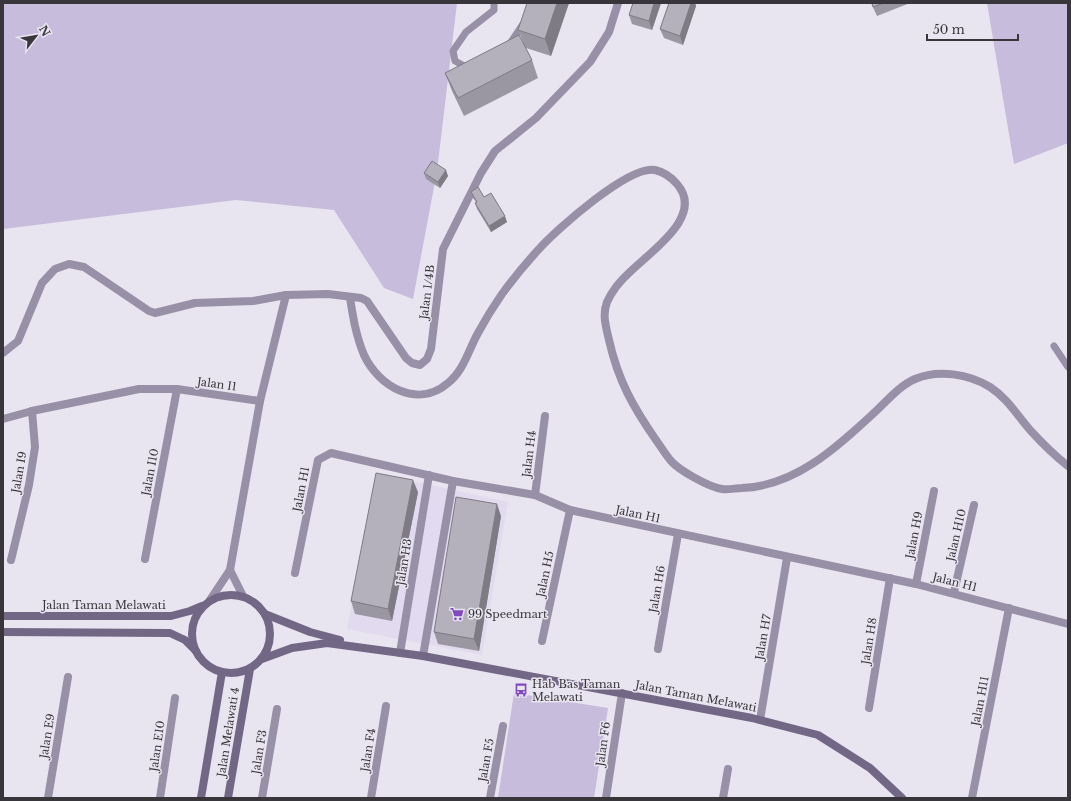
<svg xmlns="http://www.w3.org/2000/svg" width="1071" height="801" font-family="'Libre Baskerville',serif">
<style>
.built{fill:#e2daee}
.green{fill:#c7bcdb}
.lines{fill:none;stroke-linecap:round;stroke-linejoin:round}
.lane{stroke:#9890a6;stroke-width:7}
.street{stroke:#9890a6;stroke-width:8}
.secondary{stroke:#736786;stroke-width:8}
.wall{fill:#9b97a2}
.shaded-wall{fill:#7e7b84}
.building{fill:#b4b0bc;stroke:#7e7b84}
.labels{text-anchor:middle;stroke-width:3;stroke-linejoin:round;paint-order:stroke}
.street-label{font-size:11px;fill:#38363b;stroke:#e8e4f0}
.poi-label{font-size:11px;fill:#38363b;stroke:#e8e4f0;text-anchor:start}
</style>
<rect width="100%" height="100%" fill="#e8e4f0"/>
<path class="built" d="M377 473 508 502 482 655 347 629Z"/>
<g class="green">
<path d="M3 3H457L437 171 413 299 384 288 334 210 236 200 3 229Z"/>
<path d="M987 3H1068V143L1014 164Z"/>
<path d="M514 693 608 708 594 798H498Z"/>
</g>
<g class="lines">
<g class="lane">
<path d="M509 45 523 24"/>
<path d="M470 69 455 61 453 51 466 32 494 10V3"/>
<path d="M1054 346 1068 367"/>
</g>
<g class="street">
<path d="M350 298C353 317 356 336 364 355 379 387 418 409 448 383 464 370 468 351 478 333 485 320 493 307 502 294 513 279 526 263 539 249 557 229 629 165 655 170 664 172 671 177 677 184 705 216 651 251 631 271 622 279 612 291 607 302 602 315 606 327 609 340 618 380 633 407 656 440 661 447 666 455 671 461 680 471 709 487 722 489 728 490 736 488 742 488 796 486 837 447 875 412 887 401 899 386 915 379 938 369 969 374 990 387 1007 398 1017 415 1030 430 1041 442 1055 456 1068 466"/>
<path d="M3 353 18 341 42 283 55 269 69 264 84 267 149 311 155 313 195 303 253 301 286 295 328 294 361 298 367 301 406 358 412 363 420 365 427 359 431 349 443 249 481 173 495 151 536 118 590 62 609 32 618 3"/>
<path d="M3 419 32 411 139 389H177L260 401"/>
<path d="M535 495 545 416"/>
<path d="M145 559 177 389"/>
<path d="M11 560 29 485 35 447 32 411"/>
<path d="M230 570 243 596"/>
<path d="M295 573 318 460 331 453 453 481 535 495 570 510 916 584 1068 624"/>
<path d="M916 584 934 491"/>
<path d="M954 592 974 505"/>
<path d="M210 600 230 570 260 401 286 295"/>
<path d="M542 641 570 510"/>
<path d="M658 649 678 534"/>
<path d="M400 653 429 475"/>
<path d="M423 656 453 481"/>
<path d="M869 708 890 578"/>
<path d="M760 720 787 558"/>
<path d="M48 798 68 677"/>
<path d="M160 798 175 698"/>
<path d="M262 798 277 709"/>
<path d="M371 798 386 706"/>
<path d="M490 798 503 726"/>
<path d="M606 798 622 693"/>
<path d="M723 798 728 769"/>
<path d="M972 798 1009 608"/>
</g>
<g class="secondary">
<circle cx="231" cy="634" r="39"/>
<path d="M265 614 310 632 340 640"/>
<path d="M3 616H171L190 611 202 606"/>
<path d="M3 632 170 633 185 640 196 651"/>
<path d="M262 659 292 648 327 643 423 656 752 718 818 735 870 768 902 798"/>
<path d="M201 798 222 672"/>
<path d="M228 798 250 669"/>
</g>
</g>
<g class="wall">
<path d="M569 3 551 56 526 48 532 60 538 78 464 116 452 91 445 73 523 42 518 30Z"/>
<path d="M661 3 652 30 632 24 629 15Z"/>
<path d="M669 3H695L696 6 683 45 664 38 660 29Z"/>
<path d="M871 3H910L877 16Z"/>
<path d="M424 173 448 176 440 188 426 179Z"/>
<path d="M471 192 484 197 507 222 491 232 477 209 475 203 476 202 473 198Z"/>
<path d="M418 492 392 621 355 614 351 601Z"/>
<path d="M501 516 479 651 438 644 434 632Z"/>
</g>
<g class="shaded-wall">
<path d="M557 3H569L551 56 545 39Z"/>
<path d="M654 3H661L652 30 649 21Z"/>
<path d="M691 3H695L696 6 683 45 680 36Z"/>
<path d="M446 170 448 176 440 188 438 182Z"/>
<path d="M505 216 507 222 491 232 489 226Z"/>
<path d="M413 480 418 492 392 621 388 609Z"/>
<path d="M497 504 501 516 479 651 474 639Z"/>
</g>
<g class="building">
<path d="M527 3H557L545 39 518 30Z"/>
<path d="M633 3H654L649 21 629 15Z"/>
<path d="M669 3H691L680 36 660 29Z"/>
<path d="M872 3H884L873 7Z"/>
<path d="M519 35 532 60 458 98 445 73Z"/>
<path d="M432 161 446 170 438 182 424 173Z"/>
<path d="M478 187 484 197 491 193 505 216 489 226 475 203 477 202 471 192Z"/>
<path d="M376 473 413 480 388 609 351 601Z"/>
<path d="M456 497 497 504 474 639 434 632Z"/>
</g>
<defs>
<g id="supermarket-bare" transform="scale(1.08)"><path d="M-6-5.5h2.5l.6 2H6L4.5 2H-2.5L-4.4-4H-6ZM-1.5 3.2a1.3 1.3 0 1 0 .1 0ZM3 3.2a1.3 1.3 0 1 0 .1 0Z" fill="#824ac1" stroke="#e8e4f0" stroke-width="2.5" paint-order="stroke"/></g>
<g id="bus-bare" transform="scale(1.08)"><path d="M-5-6H5V4H4V6H2V4H-2V6H-4V4H-5ZM-3.5-4V0h7V-4ZM-3.5 1.2v1.5H-2V1.2ZM2 1.2v1.5H3.5V1.2Z" fill="#824ac1" stroke="#e8e4f0" stroke-width="2.5" paint-order="stroke"/></g>
</defs>
<g fill-rule="evenodd">
<use href="#supermarket-bare" x="457" y="614"/>
<use href="#bus-bare" x="521" y="690"/>
</g>
<g class="labels">
<g class="street-label">
<text transform="translate(427 292) rotate(-83)" y="4">Jalan 1/4B</text>
<text transform="translate(217 384) rotate(8)" y="4">Jalan I1</text>
<text transform="translate(529 454) rotate(-83)" y="4">Jalan H4</text>
<text transform="translate(19 472) rotate(-80)" y="4">Jalan I9</text>
<text transform="translate(150 472) rotate(-79)" y="4">Jalan I10</text>
<text transform="translate(301 489) rotate(-79)" y="4">Jalan H1</text>
<text transform="translate(638 514) rotate(12)" y="4">Jalan H1</text>
<text transform="translate(914 535) rotate(-79)" y="4">Jalan H9</text>
<text transform="translate(956 535) rotate(-77)" y="4">Jalan H10</text>
<text transform="translate(404 562) rotate(-81)" y="4">Jalan H3</text>
<text transform="translate(545 574) rotate(-78)" y="4">Jalan H5</text>
<text transform="translate(955 582) rotate(14)" y="4">Jalan H1</text>
<text transform="translate(657 589) rotate(-80)" y="4">Jalan H6</text>
<text x="104" y="609">Jalan Taman Melawati</text>
<text transform="translate(763 637) rotate(-80)" y="4">Jalan H7</text>
<text transform="translate(869 641) rotate(-81)" y="4">Jalan H8</text>
<text transform="translate(696 696) rotate(11)" y="4">Jalan Taman Melawati</text>
<text transform="translate(980 701) rotate(-79)" y="4">Jalan H11</text>
<text transform="translate(228 732) rotate(-81)" y="4">Jalan Melawati 4</text>
<text transform="translate(47 736) rotate(-81)" y="4">Jalan E9</text>
<text transform="translate(603 744) rotate(-82)" y="4">Jalan F6</text>
<text transform="translate(157 746) rotate(-82)" y="4">Jalan E10</text>
<text transform="translate(368 750) rotate(-81)" y="4">Jalan F4</text>
<text transform="translate(259 752) rotate(-81)" y="4">Jalan F3</text>
<text transform="translate(486 760) rotate(-80)" y="4">Jalan F5</text>
</g>
<g class="poi-label">
<text x="468" y="618">99 Speedmart</text>
<text x="532" y="688">Hab Bas Taman<tspan x="532" dy="13">Melawati</tspan></text>
</g>
</g>
<rect width="1071" height="801" fill="none" stroke="#38363b" stroke-width="8"/>
<g transform="translate(36 36) rotate(59)" stroke="#e8e4f0" stroke-width="3" paint-order="stroke">
<path d="M0-3L7 15L0 10L-7 15Z" fill="#38363b"/>
<text y="-6" font-size="11" font-weight="bold" text-anchor="middle" fill="#38363b">N</text>
</g>
<path d="M927 34v6h91v-6" fill="none" stroke="#38363b" stroke-width="2"/>
<text x="933" y="34" font-size="12" fill="#38363b" stroke="#e8e4f0" stroke-width="3" paint-order="stroke">50 m</text>
</svg>
